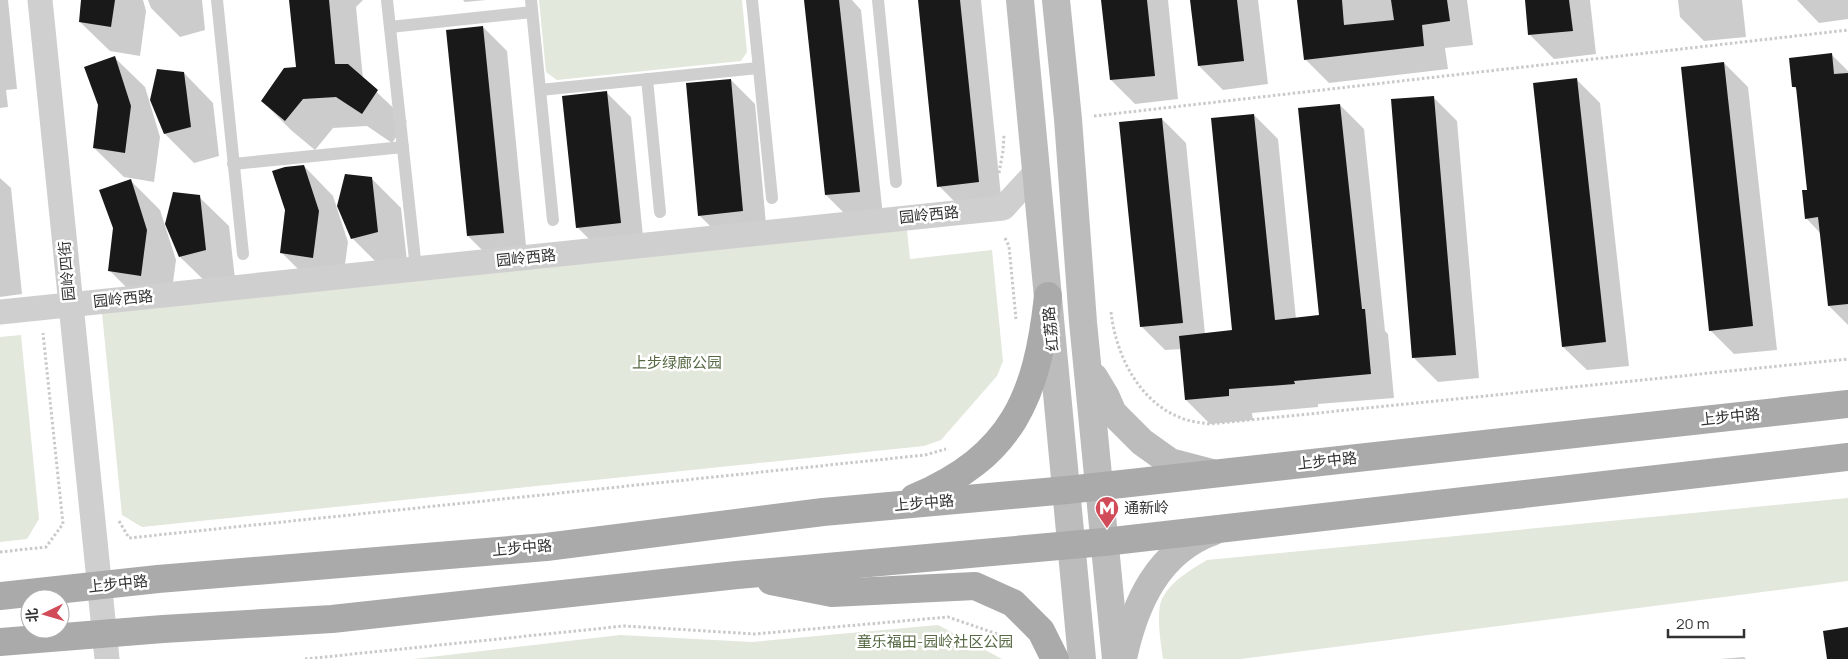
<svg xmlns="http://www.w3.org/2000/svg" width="1848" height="659" font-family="Manrope,'Noto Sans SC',sans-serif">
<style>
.green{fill:#e2e8dc}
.shadow{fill:#0003}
.building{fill:#191919}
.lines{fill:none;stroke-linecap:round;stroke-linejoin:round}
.path{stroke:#c9c9c9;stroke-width:3;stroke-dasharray:2.5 2.5;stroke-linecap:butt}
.service{stroke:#cfcfcf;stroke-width:12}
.minor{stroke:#cfcfcf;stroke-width:25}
.secondary{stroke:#bcbcbc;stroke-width:28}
.primary{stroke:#aaa;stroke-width:28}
.labels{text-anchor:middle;stroke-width:5;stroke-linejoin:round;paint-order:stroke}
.street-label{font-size:15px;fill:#323232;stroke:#fff}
.park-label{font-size:15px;fill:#566944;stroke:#fff}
.poi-label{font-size:15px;fill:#323232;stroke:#fff;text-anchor:start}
</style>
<rect width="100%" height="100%" fill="#fff"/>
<g class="green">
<path d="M539 0H742L747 52 741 61 557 80 546 72Z"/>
<path d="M907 230 910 259 992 250 1003 361 997 376 941 440 924 446 142 527 122 515 102 313Z"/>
<path d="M21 335 39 519 27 539 0 542V337Z"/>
<path d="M1848 498V581L1241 659H1163C1161 643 1155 611 1163 597 1172 580 1191 570 1207 560Z"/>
<path d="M938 625 1002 659H413L620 635 752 642Z"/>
</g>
<g class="shadow">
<path d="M0 0H8L17 89 6 90 8 107 0 108Z"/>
<path d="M83 0H143L146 11 140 56 110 51 80 22Z"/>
<path d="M148 0H202L205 30 180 37 151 8Z"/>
<path d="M290 0H363L356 7 363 79 407 121 392 143 367 126 333 128 315 150 292 131 262 101 297 68Z"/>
<path d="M463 0H486L465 2Z"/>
<path d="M805 0H852L861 10 883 216 850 219 826 195Z"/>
<path d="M919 0H981L1002 206 963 210 939 186Z"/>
<path d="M1103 0H1168L1178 99 1135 104 1111 80Z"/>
<path d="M1192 0H1258L1268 84 1223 90 1199 66Z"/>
<path d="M1299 0H1467L1473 45 1445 48 1448 69 1329 83 1305 59Z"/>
<path d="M1526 0H1590L1596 54 1554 59 1530 35Z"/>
<path d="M1678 0H1742L1746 37 1704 41 1680 17Z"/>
<path d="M1797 0H1848V19L1819 23Z"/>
<path d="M483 27 507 51 527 256 492 260 468 236Z"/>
<path d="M1831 54 1848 71V325L1829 306 1821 234 1806 218 1808 191 1798 91 1793 86Z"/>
<path d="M115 58 145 87 160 137 154 182 124 177 94 148Z"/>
<path d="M1724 63 1748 87 1777 350 1734 354 1710 330Z"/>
<path d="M184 73 213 103 219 156 194 163 165 134Z"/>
<path d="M1576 79 1600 103 1629 366 1587 370 1563 347Z"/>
<path d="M731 80 755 104 767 235 723 239 699 215Z"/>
<path d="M607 93 631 117 644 246 601 251 577 227Z"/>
<path d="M1433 97 1457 121 1479 378 1438 382 1414 358Z"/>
<path d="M1340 105 1364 129 1385 331 1388 334 1394 398 1318 404V407L1252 413 1253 420 1210 424 1186 400 1182 349 1165 350 1141 326 1162 119 1186 143 1205 334 1234 332 1254 115 1278 139 1296 319 1320 317Z"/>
<path d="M304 166 333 196 348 242 342 287 311 282 282 253Z"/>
<path d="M0 178 11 188 22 294 0 297Z"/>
<path d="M371 178 401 208 407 261 382 268 352 238Z"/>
<path d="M131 181 160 210 176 260 170 305 139 300 110 271Z"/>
<path d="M199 197 229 226 235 279 210 286 180 257Z"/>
<path d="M1744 657 1746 659H1720Z"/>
</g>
<g class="building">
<path d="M81 0H115L111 27 79 22Z"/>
<path d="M289 0H329L335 64H348L378 90 362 114 336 97 303 99 285 121 261 101 284 68 296 67Z"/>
<path d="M804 0H839L860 192 825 195Z"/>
<path d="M918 0H960L979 182 937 187Z"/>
<path d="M1101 0H1147L1155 76 1110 80Z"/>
<path d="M1190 0H1237L1244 61 1198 66Z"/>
<path d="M1297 0H1342L1344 25 1394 20 1391 0H1447L1450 21 1422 25 1424 46 1304 60Z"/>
<path d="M1525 0H1569L1573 31 1528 35Z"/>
<path d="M483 26 504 233 467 236 446 30Z"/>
<path d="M1832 53 1834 74 1848 73V304L1828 306 1818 217 1805 219 1802 190H1807L1796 87H1792L1789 58Z"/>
<path d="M115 56 131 106 125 153 93 148 98 105 84 67Z"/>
<path d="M1724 62 1753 326 1709 331 1681 67Z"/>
<path d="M157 69 184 72 191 127 164 134 150 100Z"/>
<path d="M1577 78 1606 342 1562 347 1533 83Z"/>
<path d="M731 79 743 211 698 216 686 83Z"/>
<path d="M607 91 621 223 576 228 562 96Z"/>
<path d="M1434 96 1456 355 1412 358 1391 99Z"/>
<path d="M1340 104 1362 309H1365L1371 374 1294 381 1295 384 1229 389V396L1185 400 1179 336 1232 330 1211 118 1254 114 1275 320 1319 315 1298 108Z"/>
<path d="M1162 118 1183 323 1140 327 1119 122Z"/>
<path d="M304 165 319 211 313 258 280 253 285 210 272 171 285 167Z"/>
<path d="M345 174 372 177 378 232 351 239 337 206Z"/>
<path d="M131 179 147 230 141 276 108 271 113 228 99 190Z"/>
<path d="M173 192 200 195 206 250 179 257 165 224Z"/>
<path d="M1848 627V659H1827L1823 631Z"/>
</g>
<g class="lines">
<g class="path">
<path d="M1094 116 1848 30"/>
<path d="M999 173 1003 151 1004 135"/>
<path d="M1005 238 1009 246 1016 319"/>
<path d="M1111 312C1116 357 1141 406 1187 420 1194 422 1202 423 1210 424L1848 359"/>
<path d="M119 521 129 538 925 455 946 449"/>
<path d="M0 552 46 547 63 524 43 333"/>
<path d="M305 659 624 626 755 634 948 617 1003 636 1013 643"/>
</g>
<g class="service">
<path d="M217 0 243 254"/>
<path d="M387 0 416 269"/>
<path d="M531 0 553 220"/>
<path d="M752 0 772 198"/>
<path d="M878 0 896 182"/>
<path d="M390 27 532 12"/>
<path d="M647 79 660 212"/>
<path d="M540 90 758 68"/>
<path d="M233 164 403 147"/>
</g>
<g class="minor">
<path d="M40 0 107 659"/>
<path d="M0 312 1003 208 1037 171"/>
</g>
<g class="secondary">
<path d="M1020 0 1082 659"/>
<path d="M1056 0 1068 119 1083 322 1116 659"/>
<path d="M1094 377 1106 397 1113 413 1142 442 1170 462 1212 473"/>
<path d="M1123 658C1135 603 1158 551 1214 531"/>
</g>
<g class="primary">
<path d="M914 498C1013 456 1037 397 1048 296"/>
<path d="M771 581 832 593 975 586 1013 603 1041 631 1055 659"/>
<path d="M0 596 158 579 546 547 823 512 1067 490 1848 404"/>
<path d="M0 642 163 629 332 619 737 575 1104 542 1848 457"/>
</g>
</g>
<defs>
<g id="metro-pin" transform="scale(1.25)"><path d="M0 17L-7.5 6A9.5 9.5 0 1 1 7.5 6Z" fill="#d14c58" stroke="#fff"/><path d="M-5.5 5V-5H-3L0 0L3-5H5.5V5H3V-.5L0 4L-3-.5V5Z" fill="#fff"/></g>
</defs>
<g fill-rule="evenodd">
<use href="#metro-pin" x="1107" y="508"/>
</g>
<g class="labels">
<g class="street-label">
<text transform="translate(929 215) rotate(-6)" y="5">园岭西路</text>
<text transform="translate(526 258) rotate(-6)" y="5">园岭西路</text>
<text transform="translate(67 271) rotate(-95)" y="5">园岭四街</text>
<text transform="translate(123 299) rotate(-6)" y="5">园岭西路</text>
<text transform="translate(1051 329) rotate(-96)" y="5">红荔路</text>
<text transform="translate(1730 417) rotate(-6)" y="5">上步中路</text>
<text transform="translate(1327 461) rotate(-6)" y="5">上步中路</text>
<text transform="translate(924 503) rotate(-5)" y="5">上步中路</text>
<text transform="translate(522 548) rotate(-5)" y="5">上步中路</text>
<text transform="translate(118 584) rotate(-6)" y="5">上步中路</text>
</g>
<g class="park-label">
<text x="677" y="368">上步绿廊公园</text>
<text x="935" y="647">童乐福田-园岭社区公园</text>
</g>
<g class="poi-label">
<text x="1124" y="513">通新岭</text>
</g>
</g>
<g transform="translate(45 614) rotate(265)"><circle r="24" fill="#ffffff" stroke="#adadad"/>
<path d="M0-4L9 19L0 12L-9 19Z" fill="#d14c58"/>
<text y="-8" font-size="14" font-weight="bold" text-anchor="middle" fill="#323232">北</text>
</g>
<path d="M1668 629v8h76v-8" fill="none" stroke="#323232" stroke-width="2.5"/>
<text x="1676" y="629" font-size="15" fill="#323232" stroke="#ffffff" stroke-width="4" paint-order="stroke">20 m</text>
</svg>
